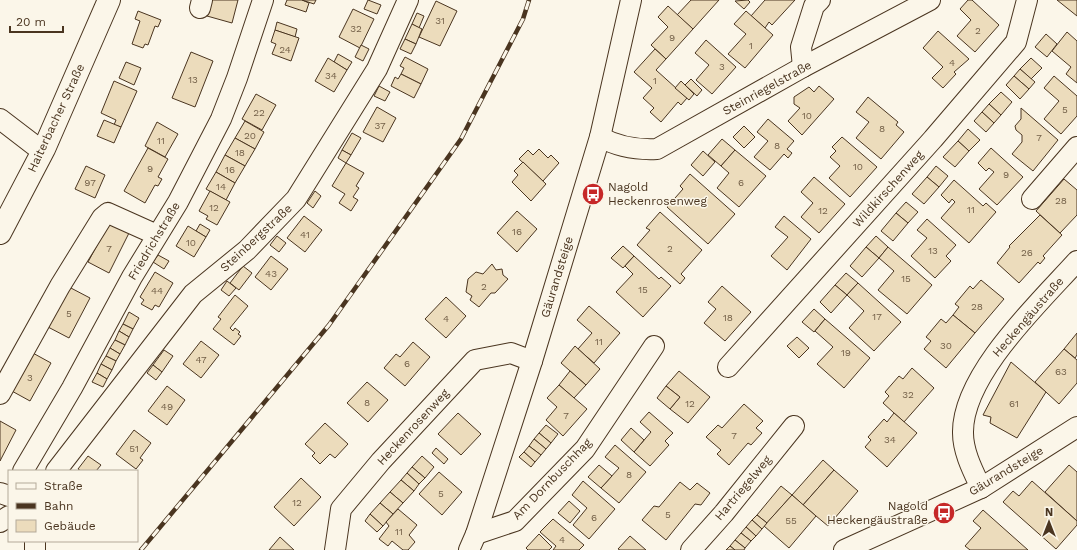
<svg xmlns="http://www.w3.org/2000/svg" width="1077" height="550" font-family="'Work Sans',sans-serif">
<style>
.building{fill:#ecdcbc;stroke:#4a3520}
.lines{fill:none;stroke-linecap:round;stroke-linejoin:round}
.minor-casing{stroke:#4a3520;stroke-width:22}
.major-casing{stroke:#4a3520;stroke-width:24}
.minor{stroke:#fbf6e9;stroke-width:20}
.major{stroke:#fbf6e9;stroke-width:22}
.rail-casing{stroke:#4a3520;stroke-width:4.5}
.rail{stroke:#fbf6e9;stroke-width:3;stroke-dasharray:9;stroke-linecap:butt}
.labels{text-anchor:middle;stroke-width:3;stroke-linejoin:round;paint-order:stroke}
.number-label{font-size:10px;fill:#725f47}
.street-label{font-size:12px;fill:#4a3520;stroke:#fbf6e9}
.poi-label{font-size:12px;fill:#4a3520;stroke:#fbf6e9;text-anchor:start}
</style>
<rect width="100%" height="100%" fill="#fbf6e9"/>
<g class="building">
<path d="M212 0H238L232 23 207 16Z"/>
<path d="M287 0H302L309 3 306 12 285 5Z"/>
<path d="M302 0H316L314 4Z"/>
<path d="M368 0 381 5 377 14 364 9Z"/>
<path d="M691 0H719L693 29 677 15Z"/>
<path d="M748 0 750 2 744 9 735 1Z"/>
<path d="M765 0H795L772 25 769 22 765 28 751 16Z"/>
<path d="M968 0H972L999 25 975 52 957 36 971 20 960 9Z"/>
<path d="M1057 0H1077V16Z"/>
<path d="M436 1 457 11 440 46 419 37Z"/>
<path d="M668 6 693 29 666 59 651 45 668 27 658 17Z"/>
<path d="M353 9 374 19 360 48 339 37Z"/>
<path d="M138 11 161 20 158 27 155 26 148 45 145 44 143 48 132 44 140 21 135 19Z"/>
<path d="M746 11 773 35 745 68 728 54 746 34 734 24Z"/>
<path d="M417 13 424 16 419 28 412 24Z"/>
<path d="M277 22 297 29 295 37 275 30Z"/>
<path d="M412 24 422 29 416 44 405 39Z"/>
<path d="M275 30 299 38 291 61 272 54 276 44 271 42Z"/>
<path d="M938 31 969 59 954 72 956 74 943 88 932 78 943 67 923 48Z"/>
<path d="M1067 32 1077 41V83L1066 74 1071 67 1052 51Z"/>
<path d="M1046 34 1057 44 1047 57 1035 47Z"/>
<path d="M405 39 416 44 411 54 400 49Z"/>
<path d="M706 40 736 67 712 94 696 80 709 65 695 53Z"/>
<path d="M361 45 369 49 363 61 355 57Z"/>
<path d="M655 49 666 59 656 70 687 98 681 105 678 102 661 122 650 112 654 108 643 98 652 88 634 72Z"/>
<path d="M191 52 213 61 195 107 172 98Z"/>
<path d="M338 54 352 62 347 70 334 62Z"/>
<path d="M405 57 428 69 421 84 401 74 404 68 400 66Z"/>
<path d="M328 58 347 70 334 92 315 81Z"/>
<path d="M1031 58 1042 68 1031 79 1020 69Z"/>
<path d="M126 62 141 68 134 85 119 78Z"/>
<path d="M1020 69 1035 82 1029 89 1014 76Z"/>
<path d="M401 74 421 84 414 98 391 86 395 77 398 79Z"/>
<path d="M1014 76 1029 89 1020 99 1006 85Z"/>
<path d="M1054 76 1077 96V116L1061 134 1044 119 1059 101 1044 88Z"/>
<path d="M691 79 702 90 697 96 685 85Z"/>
<path d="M114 81 137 91 121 127 114 125 116 120 101 113Z"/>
<path d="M681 81 694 94 689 100 675 88Z"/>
<path d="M379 86 390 92 385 101 374 96Z"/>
<path d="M819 86 834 99 802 135 788 121 800 108 794 104V97L809 87 814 92Z"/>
<path d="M1001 92 1012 102 1001 115 989 104Z"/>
<path d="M256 94 276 105 262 130 242 119Z"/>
<path d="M868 97 898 122 896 125 904 132 881 159 856 138 869 122 856 112Z"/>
<path d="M989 104 1001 115 994 123 982 112Z"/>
<path d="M377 107 396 118 383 142 363 132Z"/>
<path d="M1021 108 1058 140 1033 171 1012 154 1022 142V135L1016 130 1015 126 1021 119Z"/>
<path d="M982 112 994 123 986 132 974 121Z"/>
<path d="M768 119 794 141 787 149 792 153 788 158 784 154 770 170 754 157 768 141 757 132Z"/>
<path d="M104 120 121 127 114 143 97 136Z"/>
<path d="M245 121 264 132 255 149 235 138Z"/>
<path d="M157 122 178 134 165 157 145 146Z"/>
<path d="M744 126 755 137 744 148 733 137Z"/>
<path d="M968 129 980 140 969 151 958 141Z"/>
<path d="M352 133 361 138 351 155 342 150Z"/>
<path d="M842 137 877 167 850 197 829 178 840 166 830 157 836 151 832 147Z"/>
<path d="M235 138 255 149 245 166 225 155Z"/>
<path d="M722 139 735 150 721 166 708 155Z"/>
<path d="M958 141 969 151 955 167 943 157Z"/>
<path d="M148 148 168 159 158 177 162 179 158 186 155 185 145 203 124 191Z"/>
<path d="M991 148 1023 177 997 205 979 189 994 172 989 168 986 171 978 163Z"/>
<path d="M539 149 548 158 551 155 559 163 543 181 519 159 528 150 533 155Z"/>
<path d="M342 150 351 155 346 163 338 158Z"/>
<path d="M735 150 766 176 739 207 717 188 729 173 721 166Z"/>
<path d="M703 151 715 162 703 176 691 165Z"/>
<path d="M225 155 245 166 235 183 216 172Z"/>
<path d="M523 162 546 184 531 201 512 182 518 175 514 171Z"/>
<path d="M346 163 364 173 356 186 359 188 353 197 358 200 351 211 339 203 345 194 332 186Z"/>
<path d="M86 166 105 175 95 198 75 189Z"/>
<path d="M936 166 948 176 939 187 927 177Z"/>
<path d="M216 172 235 183 226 200 206 189Z"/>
<path d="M690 174 735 214 708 244 667 207 683 189 680 186Z"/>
<path d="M814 177 845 204 819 233 801 217 813 203 801 192Z"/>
<path d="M927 177 939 187 924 204 912 194Z"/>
<path d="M1064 179 1077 190V215L1060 233 1036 211Z"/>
<path d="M954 180 983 206 986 203 996 212 969 243 941 218 955 202 952 199 949 203 941 195Z"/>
<path d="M210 191 230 202 217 225 206 219 208 216 199 211Z"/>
<path d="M315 191 321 196 313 208 307 203Z"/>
<path d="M906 202 918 212 908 223 896 213Z"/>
<path d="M517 211 537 229 517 252 497 233Z"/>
<path d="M660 212 702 250 681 274 685 278 680 284 637 245 650 230 646 228Z"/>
<path d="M896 213 908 223 893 241 881 231Z"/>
<path d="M1040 215 1062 235 1043 256 1045 258 1040 264 1038 262 1019 283 997 263 1010 247 1009 246Z"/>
<path d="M304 216 322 230 305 252 287 238Z"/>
<path d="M784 216 811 239 787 270 771 256 788 237 775 227Z"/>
<path d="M927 219 956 245 946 256 951 261 935 278 911 256 927 238 917 230Z"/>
<path d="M109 223 129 233 109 273 88 262Z"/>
<path d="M200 224 210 230 206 237 196 231Z"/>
<path d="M188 226 206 237 194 257 176 246Z"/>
<path d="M277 236 286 243 279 252 270 245Z"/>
<path d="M876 236 888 247 879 258 866 247Z"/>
<path d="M623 246 634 256 623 268 611 258Z"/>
<path d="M866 247 879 258 862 277 850 266Z"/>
<path d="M888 247 932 285 907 314 878 290 894 271 879 258Z"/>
<path d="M158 255 169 261 164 269 153 262Z"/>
<path d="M271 256 288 269 271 290 255 277Z"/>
<path d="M634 256 659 279 661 277 671 286 643 317 616 292 633 274 625 266Z"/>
<path d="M492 264 496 270 502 269 503 275 508 279 495 293H491L479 307 470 300 472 296 466 292 468 279 476 272 483 274Z"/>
<path d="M243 266 252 273 239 290 230 283Z"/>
<path d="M155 272 173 283 159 307 155 305 152 310 141 304 144 300 140 297Z"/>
<path d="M846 273 858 283 847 295 835 285Z"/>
<path d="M981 280 1004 299 975 333 953 315 959 307 955 304 970 286 973 289Z"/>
<path d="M227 281 236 288 229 296 221 290Z"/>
<path d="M858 283 901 322 874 351 849 328 864 311 847 295Z"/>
<path d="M835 285 847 295 831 313 820 302Z"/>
<path d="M722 286 751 312 725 341 704 323 716 309 708 302Z"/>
<path d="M69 287 90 298 69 338 48 327Z"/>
<path d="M235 295 248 306 230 328 233 331 235 328 240 332 238 334 241 336 234 345 213 329 221 319 218 317Z"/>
<path d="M446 297 466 316 446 338 425 319Z"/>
<path d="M589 306 620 333 594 363 578 349 592 333 577 320Z"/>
<path d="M814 309 825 319 814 332 802 322Z"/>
<path d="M129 312 139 318 133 329 123 324Z"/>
<path d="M953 315 975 333 946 368 924 349 931 341 926 337 941 319 946 323Z"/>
<path d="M825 319 870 358 844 388 817 364 833 347 815 331Z"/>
<path d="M123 324 133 329 129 337 119 331Z"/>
<path d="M119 331 129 337 125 345 115 340Z"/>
<path d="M1077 333V355L1075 358 1064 349Z"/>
<path d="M797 337 809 348 799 358 787 346Z"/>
<path d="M115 340 125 345 120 354 110 348Z"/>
<path d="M201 341 219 355 201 378 183 364Z"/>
<path d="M413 342 430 357 405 386 384 368 396 354 400 357Z"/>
<path d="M575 346 600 369 586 385 561 363Z"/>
<path d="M110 348 120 354 116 361 106 356Z"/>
<path d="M1064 349 1077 360V383L1059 404 1035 382Z"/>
<path d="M164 350 173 356 162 372 153 365Z"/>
<path d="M31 352 51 363 30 401 10 390Z"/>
<path d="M106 356 116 361 112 370 101 364Z"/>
<path d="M1011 362 1046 392 1017 438 990 423 991 417 983 415Z"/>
<path d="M101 364 112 370 107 379 97 373Z"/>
<path d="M153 365 162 372 156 380 147 373Z"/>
<path d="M912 368 934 388 904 422 883 403 889 396 885 392 899 376 903 379Z"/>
<path d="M570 371 586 385 574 398 559 385Z"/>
<path d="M679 371 710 397 688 423 670 409 680 397 666 386Z"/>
<path d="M97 373 107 379 103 387 92 382Z"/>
<path d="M367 382 388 400 368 422 347 403Z"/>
<path d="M559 385 587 409 563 436 546 420 557 407 547 398Z"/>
<path d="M167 386 185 400 167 425 148 411Z"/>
<path d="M666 386 680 397 670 409 657 398Z"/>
<path d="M744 404 763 421 756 428 762 433 751 445 748 443 729 465 717 454 721 450 706 437 718 425 722 428Z"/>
<path d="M649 412 673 433 665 441 669 445 650 466 634 452 651 432 640 422Z"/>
<path d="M458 413 481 434 461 455 438 434Z"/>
<path d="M894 413 917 433 887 467 865 447 871 440 868 437 884 419 887 422Z"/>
<path d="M0 421 16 430 0 461Z"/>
<path d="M325 423 348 444 335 458 330 454 320 464 312 456 315 453 305 444Z"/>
<path d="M546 425 558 434 551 443 539 433Z"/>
<path d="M631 428 644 440 634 452 621 440Z"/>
<path d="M134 430 151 443 140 458 143 460 136 469 116 454Z"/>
<path d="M539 433 551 443 546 449 534 439Z"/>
<path d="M534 439 546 449 541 455 529 446Z"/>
<path d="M615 445 646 472 619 503 601 488 619 468 605 457Z"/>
<path d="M529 446 541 455 535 462 524 452Z"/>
<path d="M436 448 448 459 444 464 432 453Z"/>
<path d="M524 452 535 462 531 467 519 457Z"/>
<path d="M88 456 101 465 96 471H81L78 469Z"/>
<path d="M422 456 434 467 425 478 412 467Z"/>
<path d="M823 460 834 470 803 505 792 495Z"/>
<path d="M599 465 612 476 601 488 588 477Z"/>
<path d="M1069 465 1077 472V521L1045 492Z"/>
<path d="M412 467 425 478 419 484 407 473Z"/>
<path d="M834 470 858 491 828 526 803 505Z"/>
<path d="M439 472 462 492 442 515 419 494Z"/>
<path d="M407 473 419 484 414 491 401 480Z"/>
<path d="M301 478 321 497 294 526 274 507Z"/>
<path d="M401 480 414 491 403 503 390 492Z"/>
<path d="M583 481 615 509 589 539 573 525 587 508 572 495Z"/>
<path d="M1032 481 1077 521V525L1056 549 1003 502 1013 491 1019 496Z"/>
<path d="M680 482 690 490 697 483 710 493 701 505 695 504 666 540 642 520 654 506 659 507Z"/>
<path d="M781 486 792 495 767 523 757 515Z"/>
<path d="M390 492 403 503 393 514 380 503Z"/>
<path d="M792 495 816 516 789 548 764 526Z"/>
<path d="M569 501 580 511 570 523 558 513Z"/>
<path d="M380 503 393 514 383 526 370 514Z"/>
<path d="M398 509 417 525 409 535 415 542 408 550H403L392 541 388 546 379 539 389 526 386 522Z"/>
<path d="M983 510 1028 550H970L965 546 981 528 973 521Z"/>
<path d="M370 514 383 526 377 532 365 521Z"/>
<path d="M757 515 767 523 762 529 752 520Z"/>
<path d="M553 519 584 545 579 550H553L556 546 540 532Z"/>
<path d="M752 520 762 529 756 536 746 527Z"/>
<path d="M746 527 756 536 751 541 741 533Z"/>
<path d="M741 533 751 541 745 548 735 540Z"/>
<path d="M539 534 552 547 549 550H528L526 548Z"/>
<path d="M630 536 646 550H620L618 549Z"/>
<path d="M280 537 294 550H269Z"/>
<path d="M735 540 745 548 744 550H735L730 546Z"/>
<path d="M730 546 735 550H726Z"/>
</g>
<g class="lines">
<g class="minor-casing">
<g id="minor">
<path d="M200 8 202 0"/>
<path d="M803 67 801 47 814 6 820 0"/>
<path d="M0 119 34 145 44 149"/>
<path d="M600 137C618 147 637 150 657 149L803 67 930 0"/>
<path d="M1032 199 1077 147"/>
<path d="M728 367 933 139 1016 42 1027 0"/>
<path d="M0 394 60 286 102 218 108 213 157 235"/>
<path d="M23 471 72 388 132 277 178 202 221 119 237 78 263 0"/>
<path d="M56 471 193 294 247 250 296 199 377 69 408 0"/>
<path d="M981 488C973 471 963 452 963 433 962 375 1040 302 1077 261"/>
<path d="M0 493 9 496"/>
<path d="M0 522 9 516"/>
<path d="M476 534 515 521 585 449 654 346"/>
<path d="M35 550V541"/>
<path d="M335 550 341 509 381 461 475 360 511 353 532 361"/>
<path d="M469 550 476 534 532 361 600 137 631 0"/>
<path d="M691 550 724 513 794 426"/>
<path d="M844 550 981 488 1077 427"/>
</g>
</g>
<g class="major-casing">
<path id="major" d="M0 233 44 149 109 0"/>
</g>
<use href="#minor" class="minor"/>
<use href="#major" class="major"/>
<g class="rail-casing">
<path id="rail" d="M141 550 329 325 461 139 523 19 529 0"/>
</g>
<use href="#rail" class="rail"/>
</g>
<defs>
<g id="bus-disc" transform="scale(1.15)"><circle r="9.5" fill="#c62828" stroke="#fbf6e9"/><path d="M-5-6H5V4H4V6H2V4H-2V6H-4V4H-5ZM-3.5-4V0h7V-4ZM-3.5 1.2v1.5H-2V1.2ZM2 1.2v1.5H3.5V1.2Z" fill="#fff"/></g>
</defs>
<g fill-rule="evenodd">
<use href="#bus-disc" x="593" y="194"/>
<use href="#bus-disc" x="944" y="513"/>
</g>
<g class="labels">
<g class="number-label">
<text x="440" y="24">31</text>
<text x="356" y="32">32</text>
<text x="978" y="34">2</text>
<text x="672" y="41">9</text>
<text x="751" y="49">1</text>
<text x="285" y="53">24</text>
<text x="952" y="66">4</text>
<text x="722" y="70">3</text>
<text x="331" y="79">34</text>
<text x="193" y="83">13</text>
<text x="655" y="84">1</text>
<text x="1065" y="113">5</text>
<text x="259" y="116">22</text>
<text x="807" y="119">10</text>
<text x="380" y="129">37</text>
<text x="882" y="132">8</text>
<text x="250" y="139">20</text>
<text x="1039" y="141">7</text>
<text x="161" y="144">11</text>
<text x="777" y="149">8</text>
<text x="240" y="156">18</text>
<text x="858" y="170">10</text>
<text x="150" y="172">9</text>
<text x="230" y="173">16</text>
<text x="1006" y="178">9</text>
<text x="90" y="186">97</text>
<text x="741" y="186">6</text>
<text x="221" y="190">14</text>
<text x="1061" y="204">28</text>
<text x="214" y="211">12</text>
<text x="971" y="213">11</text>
<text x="823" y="214">12</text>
<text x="517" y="235">16</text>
<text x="305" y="238">41</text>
<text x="191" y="246">10</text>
<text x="109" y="252">7</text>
<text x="670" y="252">2</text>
<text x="933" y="254">13</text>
<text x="1027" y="256">26</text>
<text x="271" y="277">43</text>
<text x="906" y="282">15</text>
<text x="484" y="290">2</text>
<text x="643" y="293">15</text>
<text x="157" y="294">44</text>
<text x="977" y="310">28</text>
<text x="69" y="317">5</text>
<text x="877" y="320">17</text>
<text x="728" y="321">18</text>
<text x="446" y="322">4</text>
<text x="599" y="345">11</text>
<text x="946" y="349">30</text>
<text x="846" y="356">19</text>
<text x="201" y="363">47</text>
<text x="407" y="367">6</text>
<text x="1061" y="375">63</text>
<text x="30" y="381">3</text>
<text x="908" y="398">32</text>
<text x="367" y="406">8</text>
<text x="690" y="407">12</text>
<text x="1014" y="407">61</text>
<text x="167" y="410">49</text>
<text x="566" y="419">7</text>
<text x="734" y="439">7</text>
<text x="890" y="443">34</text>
<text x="134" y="452">51</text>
<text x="629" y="478">8</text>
<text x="441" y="497">5</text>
<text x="297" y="506">12</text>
<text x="668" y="518">5</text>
<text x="594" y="521">6</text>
<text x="791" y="524">55</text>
<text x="399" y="535">11</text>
<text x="562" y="543">4</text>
</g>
<g class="street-label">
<text transform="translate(767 88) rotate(-29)" y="4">Steinriegelstraße</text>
<text transform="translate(56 118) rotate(-65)" y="4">Haiterbacher Straße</text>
<text transform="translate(888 189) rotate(-48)" y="4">Wildkirschenweg</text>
<text transform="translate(256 238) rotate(-43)" y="4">Steinbergstraße</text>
<text transform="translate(154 241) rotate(-59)" y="4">Friedrichstraße</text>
<text transform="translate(557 277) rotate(-73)" y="4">Gäurandsteige</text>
<text transform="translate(1028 317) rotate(-49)" y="4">Heckengäustraße</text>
<text transform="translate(413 427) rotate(-47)" y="4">Heckenrosenweg</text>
<text transform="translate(1006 471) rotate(-31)" y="4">Gäurandsteige</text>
<text transform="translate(552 479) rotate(-46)" y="4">Am Dornbuschhag</text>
<text transform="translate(743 488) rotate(-50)" y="4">Hartriegelweg</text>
</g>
<g class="poi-label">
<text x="608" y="191">Nagold<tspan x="608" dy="14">Heckenrosenweg</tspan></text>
<text x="928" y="510" text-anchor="end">Nagold<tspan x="928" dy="14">Heckengäustraße</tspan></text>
</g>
</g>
<rect x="8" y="470" width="130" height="72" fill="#fbf6e9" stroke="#b4a999"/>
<rect x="16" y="483" width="20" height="6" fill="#fbf6e9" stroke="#b4a999"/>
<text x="44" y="490" font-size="12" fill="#4a3520">Straße</text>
<rect x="16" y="503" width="20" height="6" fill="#4a3520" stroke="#b4a999"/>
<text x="44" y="510" font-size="12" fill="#4a3520">Bahn</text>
<rect x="16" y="520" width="20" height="12" fill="#ecdcbc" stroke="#b4a999"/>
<text x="44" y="530" font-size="12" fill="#4a3520">Gebäude</text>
<g transform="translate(1049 522)" stroke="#fbf6e9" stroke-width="3" paint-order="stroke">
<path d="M0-3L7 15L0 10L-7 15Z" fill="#4a3520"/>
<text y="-6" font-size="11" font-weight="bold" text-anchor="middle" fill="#4a3520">N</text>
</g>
<path d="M10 26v6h53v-6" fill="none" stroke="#4a3520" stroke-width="2"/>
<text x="16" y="26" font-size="12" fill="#4a3520" stroke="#fbf6e9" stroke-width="3" paint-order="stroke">20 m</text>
</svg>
